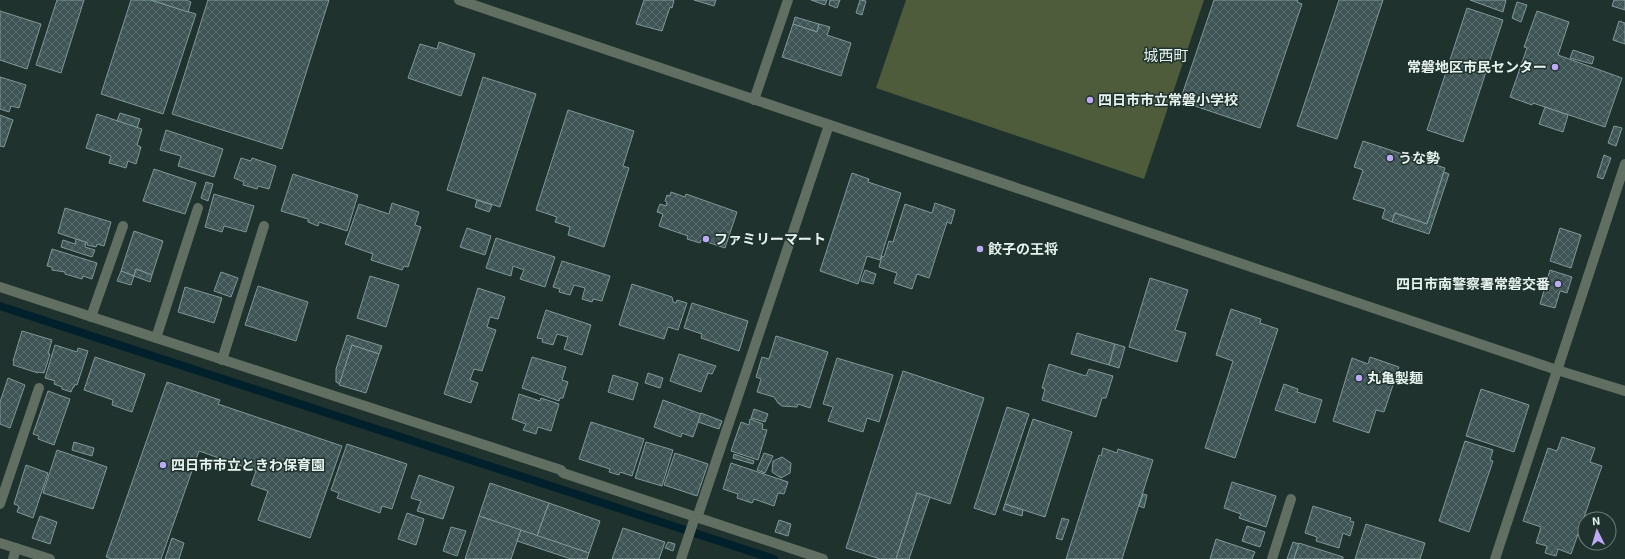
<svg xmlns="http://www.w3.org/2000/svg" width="1625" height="559" font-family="'Exo 2','Noto Sans JP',sans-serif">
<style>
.pitch{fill:#4f5c3b}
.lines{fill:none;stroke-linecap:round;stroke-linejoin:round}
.stream{stroke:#00202b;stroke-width:8}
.building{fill:url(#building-cross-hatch);stroke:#809899}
.minor{stroke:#616f63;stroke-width:10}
.poi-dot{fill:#bda9f5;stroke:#1f322d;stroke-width:1.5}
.labels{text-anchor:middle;stroke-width:3;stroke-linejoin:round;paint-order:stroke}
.poi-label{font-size:14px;font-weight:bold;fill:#e6f2ee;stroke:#1f322d;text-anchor:start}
.neighbourhood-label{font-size:15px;fill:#e6f2ee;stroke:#1f322d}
</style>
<defs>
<pattern id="building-cross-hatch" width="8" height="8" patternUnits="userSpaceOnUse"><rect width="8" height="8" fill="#3e5455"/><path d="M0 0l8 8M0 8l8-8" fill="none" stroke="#5a6d6e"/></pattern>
</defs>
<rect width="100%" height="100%" fill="#1f322d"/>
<path class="pitch" d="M906 0H1204L1144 179 876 88Z"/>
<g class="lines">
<path class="stream" d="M0 306 774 559"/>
</g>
<g class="building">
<path d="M57 0H84L61 73 36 65Z"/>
<path d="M131 0H151L196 14 163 114 101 94Z"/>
<path d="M151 0H186L191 2 188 12Z"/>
<path d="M208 0H329L282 149 172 114Z"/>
<path d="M644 0H674L672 8 670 7 662 31 636 24Z"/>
<path d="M694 0H716L714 6Z"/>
<path d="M811 0H827L825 5Z"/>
<path d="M830 0H840L837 8 829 5Z"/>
<path d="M860 0 866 1 862 15 856 13Z"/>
<path d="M1214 0H1298L1297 2 1302 4 1260 128 1180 101Z"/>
<path d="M1339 0H1383L1337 139 1297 126Z"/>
<path d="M1470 0H1506L1503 12Z"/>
<path d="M1614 0H1625V10L1612 6Z"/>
<path d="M1517 2 1527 5 1521 22 1512 18Z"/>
<path d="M1467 8 1503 20 1463 142 1427 130Z"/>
<path d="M0 11 41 24 27 69 0 60Z"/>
<path d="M1537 11 1569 22 1558 55 1622 78 1605 127 1533 103 1532 105 1510 97 1527 48 1524 47Z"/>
<path d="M795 17 819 24 817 32 793 24Z"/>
<path d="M1619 21 1625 23V44L1613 40Z"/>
<path d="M793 24 817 32 819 24 830 27 827 35 851 43 841 76 782 57Z"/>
<path d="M439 42 475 54 461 96 408 78 420 44 437 49Z"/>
<path d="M1573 50 1594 57 1592 64 1570 58Z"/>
<path d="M0 77 26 85 19 108 11 106 9 112 0 109Z"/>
<path d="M483 77 536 94 500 207 447 190Z"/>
<path d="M1545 107 1568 115 1563 132 1539 124Z"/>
<path d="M568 110 634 131 623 166 629 168 604 247 568 235 570 227 555 222 557 217 536 210Z"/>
<path d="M120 113 140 119 137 128 117 121Z"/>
<path d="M97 114 142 129 137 145 141 147 136 164 128 161 126 168 109 163 111 156 86 148Z"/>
<path d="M0 115 13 120 4 147 0 146Z"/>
<path d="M1614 126 1622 128 1616 146 1608 143Z"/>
<path d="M166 130 223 149 214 177 178 166 181 156 160 150Z"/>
<path d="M1363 141 1445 168 1427 224 1395 213 1392 222 1382 218 1385 209 1353 199 1363 170 1354 167Z"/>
<path d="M1604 155 1611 158 1603 179 1597 177Z"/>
<path d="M241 158 251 161 252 158 276 166 269 189 258 186 257 189 243 185 244 182 234 178Z"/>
<path d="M154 169 196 183 185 214 143 201Z"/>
<path d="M1444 172 1449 174 1429 234 1392 222 1395 213 1427 224Z"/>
<path d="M852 173 869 179 868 182 901 193 880 260 867 256 858 284 820 271Z"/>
<path d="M293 174 358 195 347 231 319 222 318 226 308 222V219L281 211Z"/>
<path d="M206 182 213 184 208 201 201 198Z"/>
<path d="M671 192 685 197 686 194 737 212 725 248 701 240 700 243 687 239 688 236 659 226 663 214 657 212 660 204 666 206 667 202 665 201 667 195 670 196Z"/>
<path d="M214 194 254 206 246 232 224 226 222 232 205 227Z"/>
<path d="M477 200 492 205 489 212 475 207Z"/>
<path d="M392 203 419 212 415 225 421 227 408 267 404 266 402 270 371 260 373 254 345 244 359 204 389 214Z"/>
<path d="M935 203 955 210 951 224 947 222 929 278 917 274 912 289 894 283 897 273 879 267 882 256 884 257 889 241 893 242 905 204 932 213Z"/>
<path d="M65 208 111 222 104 246 97 244 96 247 87 245 88 243 58 233Z"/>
<path d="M467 228 491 236 485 255 460 247Z"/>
<path d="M1560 228 1581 235 1571 268 1550 261Z"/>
<path d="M134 231 163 241 152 275 136 269 134 276 121 271Z"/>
<path d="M496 238 555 257 545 287 520 279 524 270 513 266 511 276 486 268Z"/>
<path d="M76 239 86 242 85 247 95 250 92 257 61 247 63 240 75 244Z"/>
<path d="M52 249 97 263 92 279 83 276 82 279 65 274V272L52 270V267L47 266Z"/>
<path d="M562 261 610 276 602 301 593 299 592 302 582 299 585 288 574 285 570 295 559 292 560 289 553 287Z"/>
<path d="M136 269 152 275 150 282 134 276Z"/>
<path d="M865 270 876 274 873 284 861 281Z"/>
<path d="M1550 270 1572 277 1567 293 1560 291 1555 308 1540 304Z"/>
<path d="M121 271 134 276 131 285 117 281Z"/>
<path d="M221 272 238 278 231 297 214 291Z"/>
<path d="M370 276 399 285 386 327 357 318Z"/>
<path d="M1150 278 1188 290 1175 330 1186 333 1177 362 1129 347Z"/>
<path d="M632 284 672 297 673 302 676 303 677 300 687 303 678 330 668 327 664 339 619 325Z"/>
<path d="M258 286 308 302 296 341 245 325Z"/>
<path d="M185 287 222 298 214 323 178 312Z"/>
<path d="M478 288 505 297 498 319 490 317 487 327 496 330 482 371 474 369 470 380 478 383 471 403 444 394Z"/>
<path d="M692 303 748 321 739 351 701 338 702 334 684 328Z"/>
<path d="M1231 309 1261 319 1260 323 1278 329 1235 458 1205 448 1233 361 1216 355Z"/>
<path d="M546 310 591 325 582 355 564 349 568 337 557 334 553 345 542 342 543 339 537 338Z"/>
<path d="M22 331 52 340 48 354H50L44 373 38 372V373L13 365 14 362 13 361Z"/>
<path d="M1077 333 1115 344 1109 365 1071 354Z"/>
<path d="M347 335 382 346 379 354 352 345 340 384 336 382V369Z"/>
<path d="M776 336 828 352 810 408 798 404 797 407 782 406 778 403 774 397 757 392 761 379 756 377 762 357 769 359Z"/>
<path d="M1115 344 1125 347 1119 368 1109 365Z"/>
<path d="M55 345 77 352 78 348 88 351 77 385 75 384 74 387H73L71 392 62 389V387L54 384 55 381 45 378Z"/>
<path d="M352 345 379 354 366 393 339 385Z"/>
<path d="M679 354 716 366 712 374 708 373 701 392 670 381Z"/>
<path d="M95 357 145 374 132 412 112 405 113 400 84 390Z"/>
<path d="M532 357 566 367 562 380 568 382 563 398H560L559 401 522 388Z"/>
<path d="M1370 357 1399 367 1384 412 1376 410 1369 433 1333 421 1352 358 1368 364Z"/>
<path d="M837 358 893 375 879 422 867 418 863 432 828 421 833 407 823 404Z"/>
<path d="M1049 364 1086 376 1089 369 1113 376 1106 398H1102L1096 417 1042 400 1045 389 1042 388Z"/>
<path d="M903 371 984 398 950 504 917 493 896 559H880L846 548Z"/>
<path d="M648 373 663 378 660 388 645 383Z"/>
<path d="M613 375 638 383 633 400 608 392Z"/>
<path d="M8 378 25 385 10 428 0 424V402Z"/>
<path d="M167 382 220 400 218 404 342 446 310 538 258 520 268 491 251 485 256 471 199 451 161 559H111L106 557Z"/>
<path d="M1284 384 1298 389 1297 392 1322 400 1315 423 1275 410Z"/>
<path d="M1481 389 1529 405 1514 452 1466 436Z"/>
<path d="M48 391 70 399 54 445 38 439 39 436 33 434Z"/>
<path d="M519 394 540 401 541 398 559 404 551 431 538 427 536 434 523 430 526 424 512 419Z"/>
<path d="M663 400 701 414 693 437 682 433 681 437 654 427Z"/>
<path d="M1007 407 1029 414 995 515 974 508Z"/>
<path d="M754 409 768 414 765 422 751 418Z"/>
<path d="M701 413 722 421 719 429 698 422Z"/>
<path d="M750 419 763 424 762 429 767 430 758 460 731 451 741 422 749 425Z"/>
<path d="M1033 419 1072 432 1045 517 1005 504Z"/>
<path d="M591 422 644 439 632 476 620 472 619 475 609 472 610 469 579 459Z"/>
<path d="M1562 437 1595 448 1590 462 1602 466 1571 554 1558 549 1556 556 1545 553 1547 546 1536 543 1541 527 1523 521 1548 448 1557 451Z"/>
<path d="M1465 441 1493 450 1490 460 1493 461 1469 532 1439 521Z"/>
<path d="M74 442 94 448 92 456 72 450Z"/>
<path d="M646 442 673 450 662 486 635 478Z"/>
<path d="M347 444 407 464 392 509 382 506 380 513 337 498 339 493 331 490Z"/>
<path d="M1103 448 1117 453 1118 449 1153 460 1122 559H1066L1099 455 1101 456Z"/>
<path d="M57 450 107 467 93 509 43 493Z"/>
<path d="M675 453 708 464 697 496 664 485Z"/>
<path d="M764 453 773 456 765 473 757 470Z"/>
<path d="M734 454 754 461 753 464 733 458Z"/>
<path d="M782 457 791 463 790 473 781 478 772 472 773 461Z"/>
<path d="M731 463 788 482 784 494 778 493 774 506 754 499 752 503 737 498 738 494 723 489Z"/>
<path d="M26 465 48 473 33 518 17 512 19 506 14 504Z"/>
<path d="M419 475 454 487 443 519 417 511 421 501 411 498Z"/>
<path d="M1232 482 1276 496 1266 527 1239 518 1241 514 1224 508Z"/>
<path d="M490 483 549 503 537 536 479 516Z"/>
<path d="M917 493 930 497 909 559H896Z"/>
<path d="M1143 494 1147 495 1144 508 1139 506Z"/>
<path d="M549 503 600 521 589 553 537 536Z"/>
<path d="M1005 504 1023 510 1022 516 1003 510Z"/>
<path d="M1313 506 1351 518 1350 521 1354 522 1350 536 1343 533 1339 548 1316 541 1317 537 1305 533Z"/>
<path d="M407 513 424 519 416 545 398 539Z"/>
<path d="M40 516 57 522 50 544 32 538Z"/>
<path d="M479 516 521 530 511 559H465Z"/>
<path d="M1062 518 1069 520 1062 540 1056 538Z"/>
<path d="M779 520 791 524 788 536 775 532Z"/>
<path d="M1366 524 1425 543 1420 559H1355Z"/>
<path d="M1247 526 1265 532 1260 547 1242 541Z"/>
<path d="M451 527 466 531 457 556 443 551Z"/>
<path d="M623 528 665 542 659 559H612Z"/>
<path d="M521 530 589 553 587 559H571L517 541Z"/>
<path d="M172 538 184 543 179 559H165Z"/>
<path d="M1216 539 1255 552 1252 559H1210Z"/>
<path d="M668 542 675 544 673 551 665 548Z"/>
<path d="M1293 542 1299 544 1294 559H1287Z"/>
<path d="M1299 543 1343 557V559H1294Z"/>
</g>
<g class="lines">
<g class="minor">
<path d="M459 0 1557 370 1625 391"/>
<path d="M754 100 788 0"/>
<path d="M0 287 561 470 563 473 823 559"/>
<path d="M91 317 123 226"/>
<path d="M156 338 198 208"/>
<path d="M222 360 264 226"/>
<path d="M0 504 39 388"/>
<path d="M697 518 829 125"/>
<path d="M0 543 50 559"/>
<path d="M13 559 16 548"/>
<path d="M681 559 695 517"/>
<path d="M1272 559 1291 499"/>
<path d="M1495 559 1625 164"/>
</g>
</g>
<g class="poi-dot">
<circle cx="1555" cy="67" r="4"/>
<circle cx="1090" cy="100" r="4"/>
<circle cx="1390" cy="158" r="4"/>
<circle cx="706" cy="239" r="4"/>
<circle cx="980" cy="249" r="4"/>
<circle cx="1558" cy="284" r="4"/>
<circle cx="1359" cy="378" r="4"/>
<circle cx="163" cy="465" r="4"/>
</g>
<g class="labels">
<g class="poi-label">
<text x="1547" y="72" text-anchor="end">常磐地区市民センター</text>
<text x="1098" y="105">四日市市立常磐小学校</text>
<text x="1398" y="163">うな勢</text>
<text x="714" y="244">ファミリーマート</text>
<text x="988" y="254">餃子の王将</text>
<text x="1550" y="289" text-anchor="end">四日市南警察署常磐交番</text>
<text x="1367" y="383">丸亀製麺</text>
<text x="171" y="470">四日市市立ときわ保育園</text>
</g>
<g class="neighbourhood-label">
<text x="1166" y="61">城西町</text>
</g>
</g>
<g transform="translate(1597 531) rotate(355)"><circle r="19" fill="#1f322d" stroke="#6f7f7a"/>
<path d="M0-3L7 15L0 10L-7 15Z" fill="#bda9f5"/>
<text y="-6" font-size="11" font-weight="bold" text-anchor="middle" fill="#e6f2ee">N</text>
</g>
</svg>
